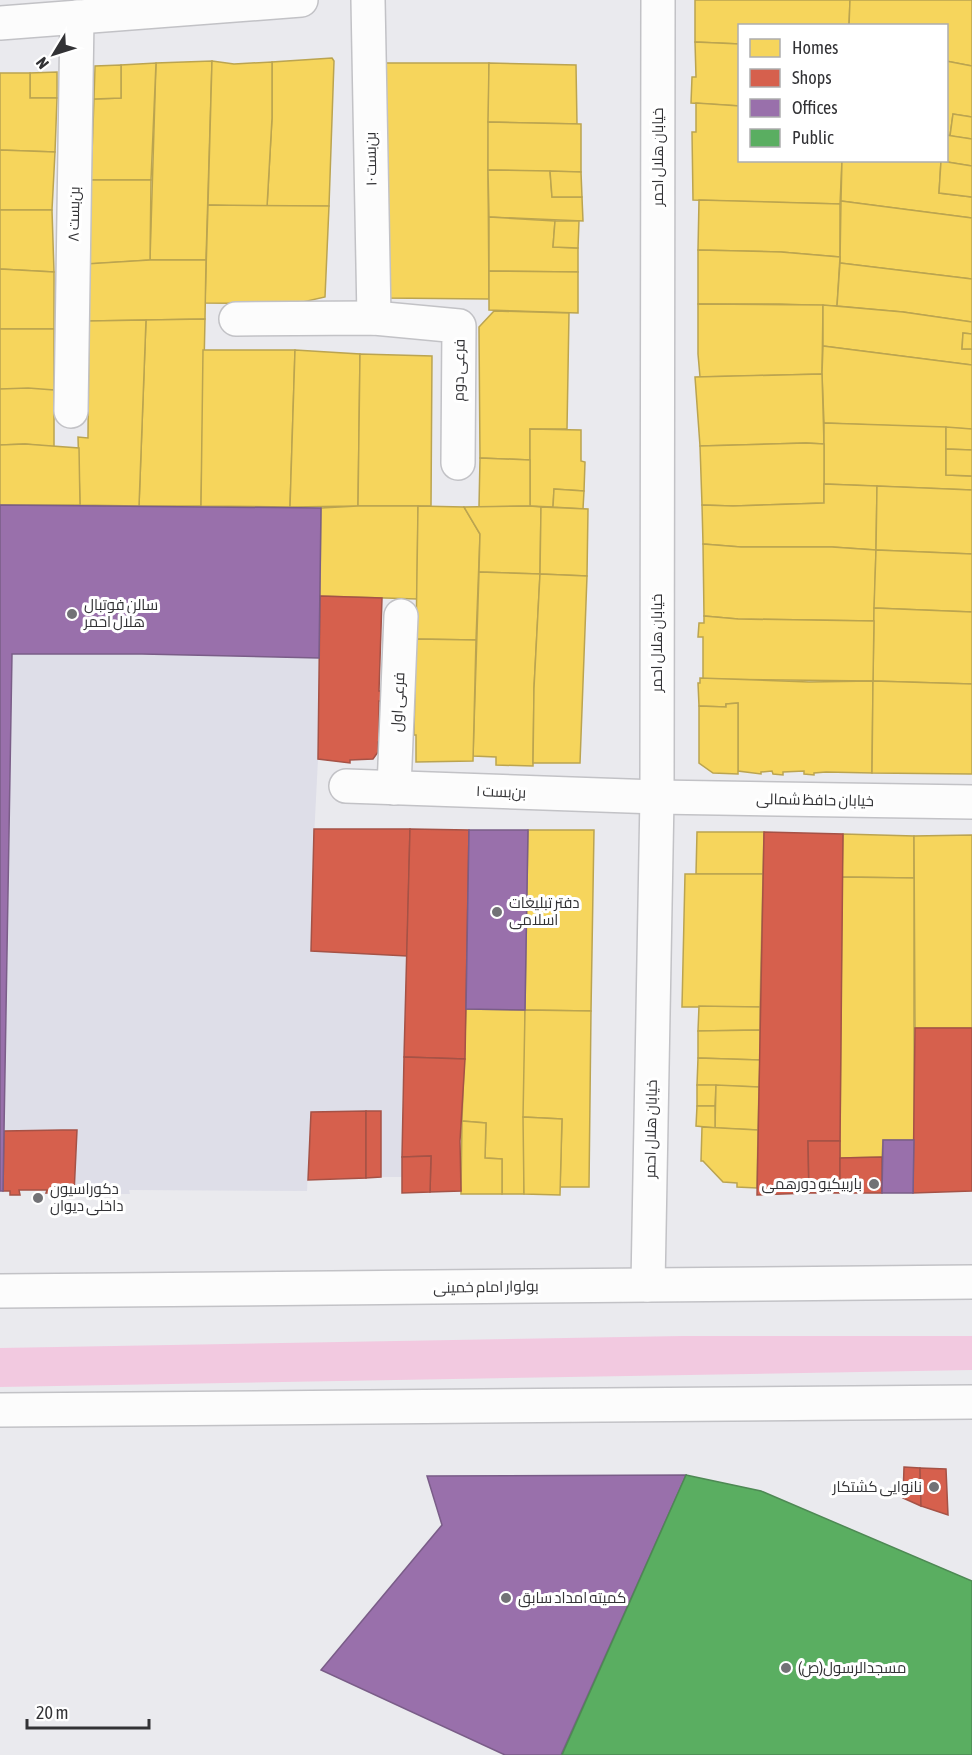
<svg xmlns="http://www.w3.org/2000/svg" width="972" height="1755" font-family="'Asap Condensed',Cairo,sans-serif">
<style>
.built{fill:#dedee8}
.green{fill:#f2c9e0}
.homes{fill:#f6d55c;stroke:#bba450;stroke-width:1.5}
.shops{fill:#d6604d;stroke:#a55246;stroke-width:1.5}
.offices{fill:#9970ab;stroke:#7a5d88;stroke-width:1.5}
.public{fill:#5aae61;stroke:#4e8954;stroke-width:1.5}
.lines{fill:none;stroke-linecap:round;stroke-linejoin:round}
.street-casing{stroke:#c2c2c6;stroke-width:36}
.secondary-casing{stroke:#c2c2c6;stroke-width:36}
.street{stroke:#fcfcfc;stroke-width:33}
.secondary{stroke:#fcfcfc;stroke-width:33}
.poi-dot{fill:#727276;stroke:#fff;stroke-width:2}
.labels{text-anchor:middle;stroke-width:6;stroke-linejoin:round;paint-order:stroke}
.street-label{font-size:15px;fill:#323235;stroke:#fff}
.poi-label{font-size:15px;fill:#323235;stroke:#fff;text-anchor:start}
</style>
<rect width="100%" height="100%" fill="#eaeaee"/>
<path class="built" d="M12 654H142L319 658 318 759 312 878 311 951 407 956 402 1110V1177H381L380 1111 311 1112 307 1191 129 1190 130 1194H118V1190H90V1193L74 1194 77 1131H4Z"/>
<path class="green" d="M682 1336H972V1370L0 1387V1348Z"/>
<g class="homes">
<path d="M695 0H850L849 26H740V44L695 42Z"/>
<path d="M850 0H972V66L946 61V26H849Z"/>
<path d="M695 42 740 44V106L691 103 692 77H696Z"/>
<path d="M332 58 334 61 329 206 267 207 272 118V62Z"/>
<path d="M212 61 206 260H150L156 63Z"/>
<path d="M212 61 234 64 272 62V118L267 207 208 205Z"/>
<path d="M946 61 972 66V117L953 114 950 136 946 135Z"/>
<path d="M156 63 151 180H91L94 99 121 98V65Z"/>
<path d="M386 63H489L488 170 489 299 384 298Z"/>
<path d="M489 63 576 65 577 124 488 122Z"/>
<path d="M121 65V98L94 99 95 66Z"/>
<path d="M57 72V98H30V73Z"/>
<path d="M0 73H30V98H57L55 152 0 150Z"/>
<path d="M696 103 740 106V160H842L840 204 693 200 692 132H696Z"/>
<path d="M953 114 972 117V139L950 136Z"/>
<path d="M488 122 581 124V172L488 170Z"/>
<path d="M946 135 972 139V166L941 161 946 160Z"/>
<path d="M0 150 55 152 52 210H0Z"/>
<path d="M842 160H941L939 193 972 197V218L841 201Z"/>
<path d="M941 161 972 166V197L939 193Z"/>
<path d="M488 170 550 171 552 197H582L583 221 489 217Z"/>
<path d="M550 171 581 172 582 197H552Z"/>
<path d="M91 180H151L150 260 90 264V253L87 254 88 211H91Z"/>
<path d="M699 200 840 204V257L781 252 698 250Z"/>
<path d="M841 201 972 218V279L840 263Z"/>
<path d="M208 205 329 206 325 297 294 304 205 303Z"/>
<path d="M0 210H52L54 272 0 269Z"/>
<path d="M489 217 555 221 553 247 578 248V272L489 271Z"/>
<path d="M555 221H579L578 248 553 247Z"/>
<path d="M698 250 781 252 840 257 837 306 780 304H698Z"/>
<path d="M150 260H206L205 319 89 321V314L85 315V264Z"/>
<path d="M840 263 972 279V322L903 312 837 306Z"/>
<path d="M0 269 54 272V329H0Z"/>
<path d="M489 271 578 272V313L489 310Z"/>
<path d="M698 304 823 305 822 374 700 377 698 354Z"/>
<path d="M823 305 903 312 972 322V334L963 333 962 349H972V365L823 346Z"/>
<path d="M494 311 569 313 567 429H530V460L480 458 479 327Z"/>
<path d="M205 319 201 506H139L146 320Z"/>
<path d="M146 320 139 506 80 505 78 437 88 438 89 321Z"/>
<path d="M0 329H54V390L0 389Z"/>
<path d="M963 333 972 334V349H962Z"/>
<path d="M823 346 972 365V429L824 423 822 374Z"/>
<path d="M203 350H295L290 507 201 506Z"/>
<path d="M295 350 360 354 358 506 290 507Z"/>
<path d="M360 354 432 356 431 506H358Z"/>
<path d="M822 374 824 444 806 443 700 446 695 377Z"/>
<path d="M28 388 54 390V447L25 444 0 445V389Z"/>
<path d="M824 423 946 427V475L972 476V490L824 484Z"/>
<path d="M946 427 972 429V450L946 449Z"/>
<path d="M530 429 581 430V461L585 462 584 491 554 489 553 507 530 506Z"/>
<path d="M806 443 824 444V503L733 506 702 505 700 446Z"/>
<path d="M25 444 79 448 80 505H0V445Z"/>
<path d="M946 449 972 450V476L946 475Z"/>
<path d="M480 458 530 460V506L479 507Z"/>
<path d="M824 484 877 486 876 550 832 547H741L703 544 702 505 733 506 824 503Z"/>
<path d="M877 486 972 490V554L876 550Z"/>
<path d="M554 489 584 491 583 509 553 507Z"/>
<path d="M358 506H418L417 599 320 596 321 508Z"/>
<path d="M418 506 464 507 480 534 476 640 416 639Z"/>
<path d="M530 506 541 507 540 574 479 572 480 534 464 507Z"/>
<path d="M541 507 588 509 587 576 540 574Z"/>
<path d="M703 544 741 547H832L876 550 874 621 738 619 704 616Z"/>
<path d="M876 550 972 554V612L874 608Z"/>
<path d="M479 572 540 574 534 688 533 766 496 765V757L473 756Z"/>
<path d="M540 574 587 576 580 763H533L534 688Z"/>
<path d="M874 608 972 612V684L873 681Z"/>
<path d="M704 616 738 619 874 621 873 681 703 679V637H698L699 623H704Z"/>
<path d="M416 639 476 640 473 761 416 762V735H414Z"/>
<path d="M700 678 809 682 873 681 872 773 826 772 814 773V775L804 774V771L783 772V775L773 774 772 771 761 772V774L738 771V703L726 704V707L699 706 698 683H700Z"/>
<path d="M873 681 972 684V774L872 773Z"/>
<path d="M738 703V774L713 773 699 763V706L726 707V704Z"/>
<path d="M528 830H594L591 1011 525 1010Z"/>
<path d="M697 832H764L763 874H696Z"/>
<path d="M843 834 914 836V878L842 877Z"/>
<path d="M972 835V1028H915L914 836Z"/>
<path d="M685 874H763L760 1007H682Z"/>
<path d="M842 877 914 878V1140H883L882 1157 840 1158Z"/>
<path d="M699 1006 760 1007V1030L698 1031Z"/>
<path d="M466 1009 525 1010 524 1194H502V1159L485 1158 486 1123 462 1121Z"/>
<path d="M525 1010 591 1011 589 1187H560L562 1119 523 1117Z"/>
<path d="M760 1030V1060L698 1058V1031Z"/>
<path d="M698 1058 760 1060 759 1087 697 1085Z"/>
<path d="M697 1085H716L715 1106H697Z"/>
<path d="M716 1085 759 1087 758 1130 715 1128Z"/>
<path d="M697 1106H715V1128L696 1126Z"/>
<path d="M523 1117 562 1119 560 1195 524 1194Z"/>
<path d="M462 1121 486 1123 485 1158 502 1159V1194H461Z"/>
<path d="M702 1127 758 1130 757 1188 737 1187V1183L723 1182 703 1161H701Z"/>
</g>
<g class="shops">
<path d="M320 596 382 598 379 691H383V701H379V732H382V742H378V752L373 759 350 760V763L318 759Z"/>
<path d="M314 829H410L407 956 311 951Z"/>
<path d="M410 829 469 830 465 1059 404 1057Z"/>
<path d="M764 832 843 834 840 1141H808L809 1193 757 1195Z"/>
<path d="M915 1028H972V1191L913 1193Z"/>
<path d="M404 1057 465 1059 460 1141 461 1191 430 1192 431 1156 402 1157Z"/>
<path d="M366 1111V1178L308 1180 311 1112Z"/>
<path d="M366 1111H381V1177L366 1178Z"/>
<path d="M62 1130H77L74 1194 46 1193 47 1190H19L20 1195H10V1191H3L4 1131Z"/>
<path d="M808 1141H840V1193H809Z"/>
<path d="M431 1156 430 1192 402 1193V1157Z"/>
<path d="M882 1157V1193H840V1158Z"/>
<path d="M904 1467 920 1468 921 1506 903 1498Z"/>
<path d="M920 1468 946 1469 948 1515 921 1506Z"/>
</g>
<g class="offices">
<path d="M0 505 321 508 319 658 142 654H12L3 1191H0Z"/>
<path d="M469 830H528L525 1010 466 1009Z"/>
<path d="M883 1140H914L913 1193H882Z"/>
<path d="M686 1475 561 1755H505L321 1670 442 1525 427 1476Z"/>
</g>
<path class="public" d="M686 1475 761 1491 972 1581V1755H562Z"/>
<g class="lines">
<g class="street-casing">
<g id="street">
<path d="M368 0 374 318"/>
<path d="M0 23 301 0"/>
<path d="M236 319 374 318 459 326 458 463"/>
<path d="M71 411 77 17"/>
<path d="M346 786 657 797 972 802"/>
<path d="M394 788 401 616"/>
</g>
</g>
<g class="secondary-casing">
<g id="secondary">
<path d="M648 1285 657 797 658 0"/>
<path d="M0 1291 972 1282"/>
<path d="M0 1410 972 1402"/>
</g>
</g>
<use href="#street" class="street"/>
<use href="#secondary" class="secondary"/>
</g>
<g class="poi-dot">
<circle cx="72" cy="614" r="6"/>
<circle cx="497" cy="912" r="6"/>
<circle cx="874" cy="1184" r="6"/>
<circle cx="38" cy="1198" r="6"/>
<circle cx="934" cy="1487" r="6"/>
<circle cx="506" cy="1598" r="6"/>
<circle cx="786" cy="1668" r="6"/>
</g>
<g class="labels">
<g class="street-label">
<text transform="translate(658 157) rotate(-90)" y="5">خیابان هلال احمر</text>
<text transform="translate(371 159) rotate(-91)" y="5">بن‌بست ۱۰</text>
<text transform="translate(74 214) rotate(-89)" y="5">بن‌بست ۸</text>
<text transform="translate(459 370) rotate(-89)" y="5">فرعی دوم</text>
<text transform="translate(657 643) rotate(-90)" y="5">خیابان هلال احمر</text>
<text transform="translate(398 702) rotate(-87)" y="5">فرعی اول</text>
<text transform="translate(501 792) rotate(2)" y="5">بن‌بست ۱</text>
<text transform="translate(815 800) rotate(1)" y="5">خیابان حافظ شمالی</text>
<text transform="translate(651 1129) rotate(-89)" y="5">خیابان هلال احمر</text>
<text transform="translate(486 1287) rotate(-1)" y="5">بولوار امام خمینی</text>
</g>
<g class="poi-label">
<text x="84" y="610">سالن فوتبال<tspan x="84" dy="17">هلال احمر</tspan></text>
<text x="509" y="908">دفتر تبلیغات<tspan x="509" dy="17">اسلامی</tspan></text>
<text x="862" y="1189" text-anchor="end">باربیکیو دورهمی</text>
<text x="50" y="1194">دکوراسیون<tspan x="50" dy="17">داخلی دیوان</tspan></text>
<text x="922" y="1492" text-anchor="end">نانوایی کشتکار</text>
<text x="518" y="1603">کمیته امداد سابق</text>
<text x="798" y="1673">مسجدالرسول(ص)</text>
</g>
</g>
<rect x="738" y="24" width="210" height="138" fill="#ffffff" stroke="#adadae" stroke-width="1.5"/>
<rect x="750" y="39" width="30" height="18" fill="#f6d55c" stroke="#adadae" stroke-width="1.5"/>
<text x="792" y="54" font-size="18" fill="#323235">Homes</text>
<rect x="750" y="69" width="30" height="18" fill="#d6604d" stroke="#adadae" stroke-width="1.5"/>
<text x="792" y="84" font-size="18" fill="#323235">Shops</text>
<rect x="750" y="99" width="30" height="18" fill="#9970ab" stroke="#adadae" stroke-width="1.5"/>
<text x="792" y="114" font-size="18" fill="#323235">Offices</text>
<rect x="750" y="129" width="30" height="18" fill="#5aae61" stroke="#adadae" stroke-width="1.5"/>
<text x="792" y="144" font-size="18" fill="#323235">Public</text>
<g transform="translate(54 54) rotate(232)" stroke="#ffffff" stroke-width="4.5" paint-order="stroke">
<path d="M0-4.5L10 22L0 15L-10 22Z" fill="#323235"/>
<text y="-9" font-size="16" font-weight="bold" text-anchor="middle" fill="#323235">N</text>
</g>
<path d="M27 1719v9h122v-9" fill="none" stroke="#323235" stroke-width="3"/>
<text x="36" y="1719" font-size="18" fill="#323235" stroke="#ffffff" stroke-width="4.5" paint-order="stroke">20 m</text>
</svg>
